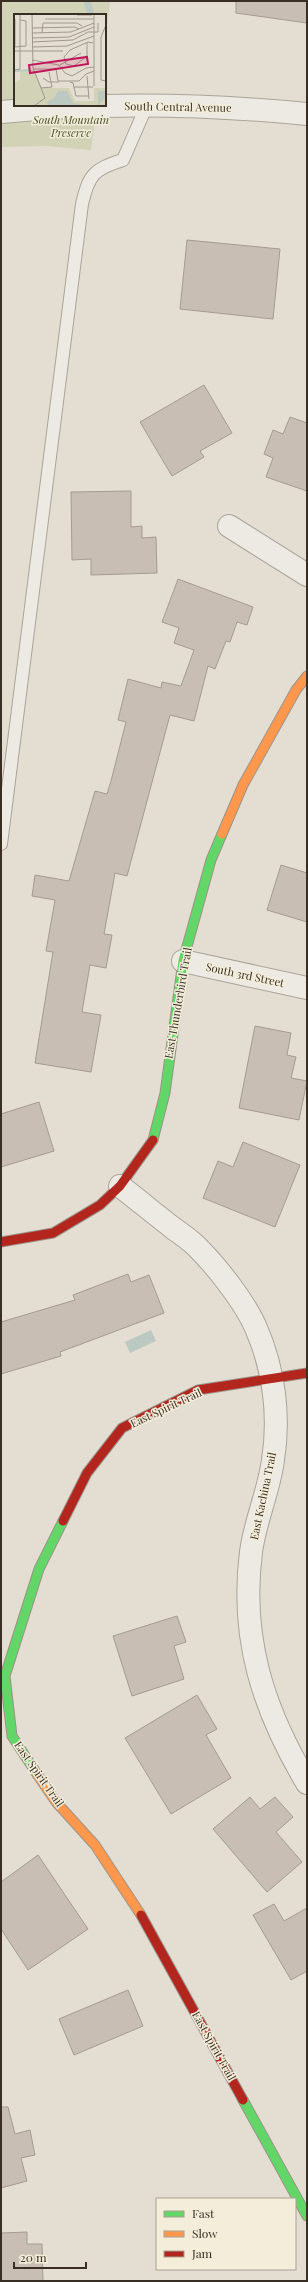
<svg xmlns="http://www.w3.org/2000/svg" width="308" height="2282" font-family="'Playfair Display',serif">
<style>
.green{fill:#d2d2b6}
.water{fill:#bcc9c2}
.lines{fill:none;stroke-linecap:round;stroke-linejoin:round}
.stream{stroke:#bcc9c2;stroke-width:7}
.building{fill:#c8beb3;stroke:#a59b91}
.lane-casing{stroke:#aaa49a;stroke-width:14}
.street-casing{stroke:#aaa49a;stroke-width:24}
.fast-casing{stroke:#9a948a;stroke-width:11}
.slow-casing{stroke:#9a948a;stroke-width:11}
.jam-casing{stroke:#9a948a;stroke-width:11}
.lane{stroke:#eceae3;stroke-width:12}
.street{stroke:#eceae3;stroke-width:22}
.fast{stroke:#63d668;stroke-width:9}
.slow{stroke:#ff974d;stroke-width:9}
.jam{stroke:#b3261e;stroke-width:9}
.labels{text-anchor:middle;stroke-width:3;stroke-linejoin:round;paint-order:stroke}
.street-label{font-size:11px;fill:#392e23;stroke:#f3edda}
.park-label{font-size:11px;font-style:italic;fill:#48532b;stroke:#f3edda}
.inset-river{fill:none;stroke:#bcc9c2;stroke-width:2}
.inset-road{fill:none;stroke:#a0988c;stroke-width:1}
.view{fill:#c2185b;fill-opacity:0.15;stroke:#c2185b;stroke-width:2}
.inset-edge{fill:none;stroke:#392e23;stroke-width:2}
</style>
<rect width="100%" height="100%" fill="#e4ded2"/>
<path class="green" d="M1 1H110L105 43V15H15V105H97L91 150 47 146 1 147Z"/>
<path class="water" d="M151 1330 156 1341 130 1353 125 1342Z"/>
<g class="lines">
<path class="stream" d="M87 1 91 15"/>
</g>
<g class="building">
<path d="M236 1H307V23L236 13Z"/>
<path d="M187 240 280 249 273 319 180 309Z"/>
<path d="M204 385 232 433 200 451 204 457 172 476 140 422Z"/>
<path d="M290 417 307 423V491L266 477 273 458 264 454 273 430 283 434Z"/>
<path d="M131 491V527L142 526V538L156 537 157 573 91 575V559L72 560 71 492Z"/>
<path d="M178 579 253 607 247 625 237 622 230 642 226 641 215 669 208 666 194 721 170 715 127 876 115 873 104 934 112 935 106 968 90 965 82 1012 101 1015 91 1072 35 1063 53 952 46 951 55 900 32 896 35 875 69 881 95 791 107 794 111 781 126 722 118 720 128 679 161 688 162 682 181 686 194 650 174 643 179 628 162 622Z"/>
<path d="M281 865 307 873V922L267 910Z"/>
<path d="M255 1026 291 1033 287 1055 296 1057 291 1078 307 1081 299 1120 239 1108Z"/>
<path d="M39 1102 54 1151 1 1167V1114Z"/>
<path d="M243 1142 300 1165 275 1227 203 1198 218 1161 233 1167Z"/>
<path d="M128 1274 131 1282 149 1275 164 1313 60 1352 61 1356 1 1374V1322L75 1300 73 1295Z"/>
<path d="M177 1616 186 1642 174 1646 184 1679 132 1696 113 1636Z"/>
<path d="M197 1695 217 1729 206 1735 231 1778 171 1814 125 1738Z"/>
<path d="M250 1797 260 1809 275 1797 293 1817 276 1832 302 1862 267 1892 213 1829Z"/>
<path d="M38 1855 88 1929 28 1970 1 1929V1882Z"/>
<path d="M274 1904 284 1921 307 1908V1971L291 1980 253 1915Z"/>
<path d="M128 1990 143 2026 74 2055 59 2019Z"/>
<path d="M1 2107H8L15 2134 30 2130 35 2155 21 2158 27 2181 1 2188Z"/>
<path d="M27 2232V2244H42L43 2281H1V2233Z"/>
</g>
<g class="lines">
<g class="lane-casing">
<path id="lane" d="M1 844 82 204C89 174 94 169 123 160L147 105"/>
</g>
<g class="street-casing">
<g id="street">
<path d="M1 112C103 102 205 104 307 114"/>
<path d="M229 526 307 575"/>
<path d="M183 961 307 988"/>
<path d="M120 1186C138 1200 155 1214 173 1228 181 1234 192 1241 199 1249 218 1268 246 1304 256 1328 274 1369 280 1416 273 1460 269 1491 255 1521 251 1552 240 1638 263 1709 307 1783"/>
</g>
</g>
<g class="fast-casing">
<g id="fast">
<path d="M153 1140 165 1093 183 961 211 860 222 834"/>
<path d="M37 1774 12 1736 5 1676 39 1569 63 1521"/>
<path d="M243 2100 307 2216"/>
</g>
</g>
<g class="slow-casing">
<g id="slow">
<path d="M222 834 243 785 296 690 307 676"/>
<path d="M37 1774 56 1802 95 1845 141 1915"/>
</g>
</g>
<g class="jam-casing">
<g id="jam">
<path d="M1 1242 53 1233 100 1205 120 1186 153 1140"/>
<path d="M63 1521 87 1473 122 1428 198 1390 307 1373"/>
<path d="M141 1915 243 2100"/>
</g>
</g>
<use href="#lane" class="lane"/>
<use href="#street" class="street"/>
<use href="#fast" class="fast"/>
<use href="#slow" class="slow"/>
<use href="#jam" class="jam"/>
</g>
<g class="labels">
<g class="street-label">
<text transform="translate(178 107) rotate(1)" y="4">South Central Avenue</text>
<text transform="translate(245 975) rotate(12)" y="4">South 3rd Street</text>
<text transform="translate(178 1003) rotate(-80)" y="4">East Thunderbird Trail</text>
<text transform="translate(166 1408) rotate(-25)" y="4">East Spirit Trail</text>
<text transform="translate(263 1496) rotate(-78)" y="4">East Kachina Trail</text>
<text transform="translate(39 1774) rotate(55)" y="4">East Spirit Trail</text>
<text transform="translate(214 2046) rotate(61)" y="4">East Spirit Trail</text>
</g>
<g class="park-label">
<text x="71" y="124">South Mountain<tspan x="71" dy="13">Preserve</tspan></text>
</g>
</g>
<g transform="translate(14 14)">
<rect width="92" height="92" fill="#e4ded2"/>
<path d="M6 56H20L28 74H55L61 87H80V74H92V92H0V70L6 65Z" fill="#d2d2b6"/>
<path d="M44 77H53L59 89 75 92H34L33 88 40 84ZM92 77 90 85 84 92V77Z" fill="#bcc9c2"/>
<path class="inset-river" d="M0 57 17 56"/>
<path class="inset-road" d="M0 0H21M18 0 19 54 31 84 20 92M80 0V72M63 1H78M1 5V33M31 5H80M92 11 87 23V66L92 67M18 14 61 13 65 15M18 19 57 18 80 9M28 19 29 9H63L68 12M18 24 55 23 80 13M18 28 59 26 74 18H84V9M73 29V42L60 52 52 50 50 43 56 36 74 28 79 29M0 33 12 32V7L6 6M18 33 53 32 80 22M0 37H49M18 46 45 51 51 59 58 62 72 54 80 53M46 51 67 39M19 55H42L44 67H65L72 60 80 57M0 56 6 55V0M73 62 75 85M29 64 35 68H45M56 68 59 69 62 82H75M60 73H79M27 74 38 73 35 58"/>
<path class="view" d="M73 43 74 50 16 59 15 51Z"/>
<rect width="92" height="92" class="inset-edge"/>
</g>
<rect width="308" height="2282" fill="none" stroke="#392e23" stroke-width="4"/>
<rect x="156" y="2198" width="140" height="72" fill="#f3edda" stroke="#a9a191"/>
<rect x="164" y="2211" width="20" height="6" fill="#63d668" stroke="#a9a191"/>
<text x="192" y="2218" font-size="12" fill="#392e23">Fast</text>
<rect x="164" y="2231" width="20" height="6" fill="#ff974d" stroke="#a9a191"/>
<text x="192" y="2238" font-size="12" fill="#392e23">Slow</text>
<rect x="164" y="2251" width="20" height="6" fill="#b3261e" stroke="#a9a191"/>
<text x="192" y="2258" font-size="12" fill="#392e23">Jam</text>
<path d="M14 2262v6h72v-6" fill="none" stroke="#392e23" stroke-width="2"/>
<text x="20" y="2262" font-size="12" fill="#392e23" stroke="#f3edda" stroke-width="3" paint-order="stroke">20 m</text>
</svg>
